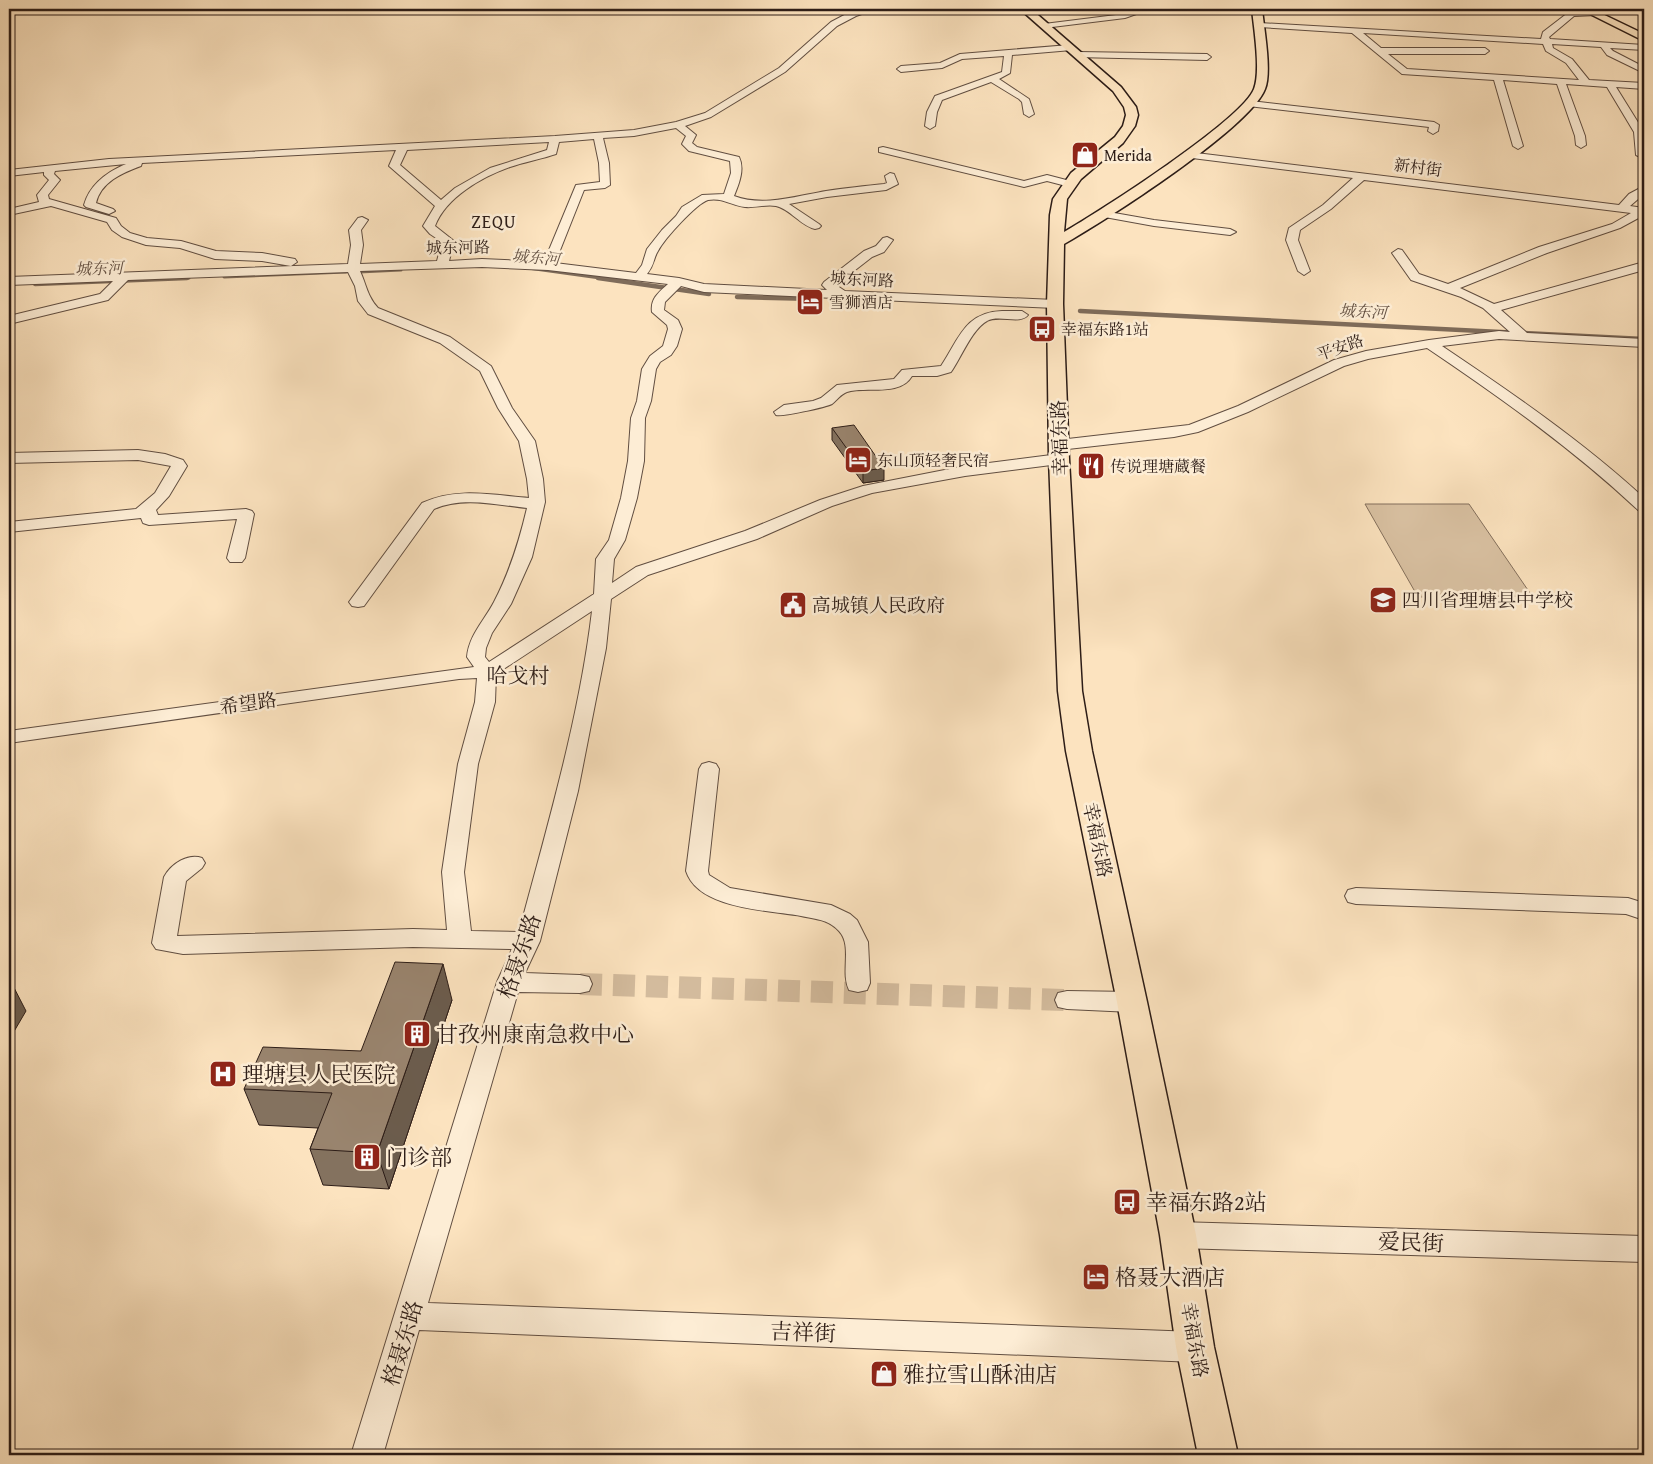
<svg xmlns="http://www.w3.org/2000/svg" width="1653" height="1464" font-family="'Gentium Book Plus','Noto Serif SC',serif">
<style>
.green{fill:#d9c1a2;stroke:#836f5c}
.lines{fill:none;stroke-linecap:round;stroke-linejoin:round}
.stream-far1{stroke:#7f6c5a;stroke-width:3}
.stream{stroke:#7f6c5a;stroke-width:4.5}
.minor-tunnel{stroke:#d3bb9d;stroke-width:22;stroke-dasharray:22 11;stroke-linecap:butt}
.minor-casing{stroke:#614e41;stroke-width:2}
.major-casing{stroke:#2d1d17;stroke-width:3}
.minor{fill:#fdedd5;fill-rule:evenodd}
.major{fill:#fce3bf;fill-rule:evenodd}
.wall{fill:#84725f;stroke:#2d1d17}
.shaded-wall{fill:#6b5c4d;stroke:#2d1d17}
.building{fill:#99846e;stroke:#2d1d17}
.labels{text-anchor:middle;stroke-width:5;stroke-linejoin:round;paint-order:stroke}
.far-poi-label{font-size:16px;fill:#2d1d17;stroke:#fdedd5;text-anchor:start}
.far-street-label{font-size:16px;fill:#2d1d17;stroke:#fdedd5}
.far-water-label{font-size:16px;font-style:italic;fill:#645143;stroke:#fdedd5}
.far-quarter-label{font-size:18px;letter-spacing:1px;fill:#2d1d17;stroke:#fdedd5}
.street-label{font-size:19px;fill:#2d1d17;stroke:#fdedd5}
.poi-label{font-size:19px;fill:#2d1d17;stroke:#fdedd5;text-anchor:start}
.quarter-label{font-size:21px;fill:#2d1d17;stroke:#fdedd5}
.near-street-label{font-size:22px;fill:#2d1d17;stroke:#fdedd5}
.near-poi-label{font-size:22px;fill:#2d1d17;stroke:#fdedd5;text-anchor:start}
</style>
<rect width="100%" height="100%" fill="#fce3bf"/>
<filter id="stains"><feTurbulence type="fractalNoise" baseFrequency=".004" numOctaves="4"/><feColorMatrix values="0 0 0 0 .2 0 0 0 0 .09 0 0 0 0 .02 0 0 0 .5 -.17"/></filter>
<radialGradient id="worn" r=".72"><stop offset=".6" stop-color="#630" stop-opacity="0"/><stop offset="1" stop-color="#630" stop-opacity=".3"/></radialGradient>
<path class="green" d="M1365 504H1469L1532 596 1418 597Z"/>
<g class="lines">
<g class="stream-far1">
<path d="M528 268 607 279"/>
<path d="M359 272 401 270"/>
<path d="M224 277 346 272"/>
<path d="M155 279 189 278"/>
</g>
<g class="stream">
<path d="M598 278 709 294"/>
<path d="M35 284 187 278"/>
<path d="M737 297 817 299"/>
<path d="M1080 311 1644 339"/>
</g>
<path class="minor-tunnel" d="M580 984 1067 1000"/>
<g class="minor-casing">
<g id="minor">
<path d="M864 9H876L856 16 837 26 785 72 711 117 685 126 696 135 692 143 697 147 739 157C745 169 739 184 734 196 763 207 796 196 826 191 845 188 865 186 884 184L887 183 885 176 890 173 894 174 898 184 886 190 827 197 789 204 819 224 821 226 819 228 815 229C801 226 790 209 776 206 766 204 755 208 745 207 733 206 722 197 708 200 696 204 665 238 658 251 653 259 655 264 647 274L679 278 704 284 827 290 822 285 824 282 864 251 876 246 883 238 887 237 893 240 884 252 872 257 836 285 845 291 1055 300 1061 304 1055 308 704 292 681 286 665 302 664 310 678 320 682 329 677 346 671 355 660 362 656 369 651 401 645 418 644 461 637 498 625 540 614 559 612 583 636 567 745 531 820 500 863 486 965 466 1059 454 1064 456 1067 459 1064 462 1059 464 965 476 872 493 832 506 757 539 648 575 611 599 606 648 578 791 540 941 525 973 580 975 589 977 592 984 589 991 580 993 518 992 428 1303 1195 1332 1206 1337 1210 1347 1206 1357 1195 1362 419 1330 383 1455H351L497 982 512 949 413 947 183 954 156 949 152 943 164 877C171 864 188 853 202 858L205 863 202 868 186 881 177 936 413 929 447 930 442 872 458 764 475 702 477 678 459 679 9 743V731L474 667 467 657C469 635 484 621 494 602 510 571 519 542 527 508 497 505 463 496 434 509L364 606 358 607 352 606 349 602 422 503C457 487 492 495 529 498L527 479 519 441 498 408 480 371 440 343 368 314 358 301 355 286 348 272 128 280 108 300 9 324V316L100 294 113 281 9 285V277L348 264 351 245 349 230 358 218 362 217 368 220 361 230 363 245 360 264 437 261 442 242 430 234 423 226 435 206 389 166 396 150 142 163 141 166C122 173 101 182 96 203L113 209 115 211 109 214 86 207 84 205C90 184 107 172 126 164L55 171 54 174 60 180 48 195 49 199 116 218 121 226 130 233 147 238 181 241 216 251 262 253 295 259 297 262 291 266 262 261 215 259 180 248 146 245 122 237 112 230 107 222 51 206 9 215V209L39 202 37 195 49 180 44 175V172L9 176V170L109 159 555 136 634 130 676 122 705 113 779 68 831 22 850 12ZM676 128 686 136 682 144 689 151 730 161 731 173 724 194 702 195 682 207 676 216 662 230 647 249 642 265 636 273 555 263 584 190 605 188 610 185 609 163 603 138 634 136ZM594 139 599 163 600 182 576 185 544 262 482 259 449 261 454 241 435 226C446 197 482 177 510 167 525 162 541 159 556 154L559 142ZM549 142 547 150 490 168 455 188 441 200 400 165 407 150ZM482 267 548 270 668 284C659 292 650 299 652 312L667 325 668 329 663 346 650 356 642 369 637 401 631 418 628 461 621 498 609 540 596 559 594 594 489 662 485 657 486 648 492 633 511 604 532 557 545 502 543 479 535 441 512 408 491 366 450 337 378 308C368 298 366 284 360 271ZM592 611C579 720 547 827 519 932L471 931 464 872 478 764 495 702 496 674Z"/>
<path d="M1132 9H1140L1142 12 1125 18 1044 28 1040 26 1044 24 1124 14 1133 11Z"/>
<path d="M1594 11 1598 13 1597 15 1574 16 1549 37 1550 39 1644 45V50L1610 48 1613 51 1644 67V73L1607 55 1601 47 1552 44 1553 48 1572 59 1589 80 1644 83V89L1616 87 1644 132V159L1636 155 1634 132 1607 87 1566 84 1585 136 1586 145 1581 148 1576 145 1575 136 1557 84 1503 80 1523 146 1518 149 1513 146 1494 80 1402 74 1352 33 1259 27 1255 25 1259 23 1541 39 1543 32 1569 12ZM1363 33 1543 44 1546 51 1566 63 1579 80 1407 69 1388 54H1485L1489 51 1485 48H1381Z"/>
<path d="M1069 45 1073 48 1072 50 1012 55 1010 73 999 79 1029 99 1034 114 1029 117 1024 114 1022 102 1019 99 991 82 942 100 937 112 935 126 930 129 925 126 927 112 935 96 1002 72 1004 56 962 59 942 68 901 72 897 69 901 66 940 63 960 54Z"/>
<path d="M1078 52 1207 54 1211 57 1207 60 1075 57 1074 55Z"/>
<path d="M1251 101 1434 122 1439 125 1438 131 1433 134 1428 131 1429 127 1248 106V102Z"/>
<path d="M883 147 1024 181 1047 175 1074 182 1075 184 1070 187 1047 181 1024 187 879 152V148Z"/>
<path d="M1188 152 1619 205 1629 194 1644 186V194L1630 206 1644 208V215L1620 228 1547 253 1460 288 1494 304 1644 262V270L1501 310 1527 333 1644 339V347L1499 339 1442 346C1512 393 1582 441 1644 498V512L1638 510C1573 449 1501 398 1427 348L1368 359 1344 366 1248 412 1198 432 1174 437 1059 450 1054 448 1051 445 1054 442 1059 440 1189 425 1238 406 1334 360 1366 351 1429 340 1499 331 1510 332 1483 308 1461 297 1411 280 1392 253 1398 249 1402 250 1419 274 1448 284 1539 247 1612 224 1631 213 1364 180 1331 209 1300 230 1298 240 1310 271 1304 275 1298 271 1286 240 1289 228 1323 205 1353 178 1184 157V153Z"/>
<path d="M1103 211 1154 220 1230 229 1236 232 1230 235 1154 226 1099 216 1097 214Z"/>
<path d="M1002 311H1022L1028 315C1020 325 999 314 987 321 972 329 961 358 951 372L937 376H912C900 397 866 386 847 392 841 394 837 400 832 404 826 407 782 417 776 415L774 412 784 405 813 401 821 398 837 385 894 379 902 370 941 366C959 339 965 312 1002 311Z"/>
<path d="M138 450 165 454 183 460 187 466 169 496 156 510 158 515 246 509 252 511 254 514 245 558 242 562H230L227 558 237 519 149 525 143 523 141 518 9 532V522L136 509 155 493 171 466 138 460 9 463V453Z"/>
<path d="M709 762 716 764 719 769 708 871 709 875 730 888 831 905 850 914 857 920 868 942 870 983 867 990 858 992 849 990C840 972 853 946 839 931 828 919 815 919 801 916 767 910 698 909 686 871L699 769 702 764Z"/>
<path d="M1356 888 1628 898 1644 903V920L1626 914 1356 904 1348 902 1345 896 1348 890Z"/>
<path d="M1067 991 1132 992 1141 995 1144 1002 1141 1009 1132 1012 1067 1009 1058 1007 1055 1000 1058 993Z"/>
<path d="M1178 1222 1644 1236V1262L1178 1248 1168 1244 1164 1235 1168 1226Z"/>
</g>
</g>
<g class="major-casing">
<g id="major">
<path d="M1020 9H1031L1121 87 1136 107 1138 115 1135 126 1123 143 1081 179 1067 199 1064 232C1099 212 1242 120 1254 89 1261 71 1254 29 1252 9H1262C1264 29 1272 72 1265 89 1250 128 1105 221 1064 244L1063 304 1069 459 1082 691 1092 751 1147 1002 1196 1235 1214 1347 1238 1455H1198L1176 1347 1160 1235 1117 1002 1066 751 1058 691 1049 459 1047 304 1050 215 1053 199 1071 173 1115 137 1123 126 1126 115 1124 107 1113 91Z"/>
<path d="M1580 9H1592L1644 34V41Z"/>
</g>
</g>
<use href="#minor" class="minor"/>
<use href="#major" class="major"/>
</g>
<g class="wall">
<path d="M832 428 884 480 863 483 832 440Z"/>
<path d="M452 1000 389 1189 323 1185 310 1149 318 1128 259 1125 244 1089 361 1051Z"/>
</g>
<g class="shaded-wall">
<path d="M884 468V480L863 483V471Z"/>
<path d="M443 964 452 1000 389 1189 377 1153Z"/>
<path d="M9 978 26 1011 9 1040Z"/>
</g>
<g class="building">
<path d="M854 425 884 468 863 471 832 428Z"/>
<path d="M395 962 443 964 377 1153 310 1149 332 1093 244 1089 263 1047 361 1051Z"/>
</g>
<defs>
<g id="shop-square" transform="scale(1.4375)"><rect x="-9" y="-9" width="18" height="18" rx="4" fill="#8f2418" stroke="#fdedd5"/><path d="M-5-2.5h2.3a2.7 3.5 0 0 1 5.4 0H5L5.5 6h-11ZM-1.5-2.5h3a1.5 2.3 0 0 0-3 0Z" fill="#fff"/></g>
<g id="hotel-square" transform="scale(1.4375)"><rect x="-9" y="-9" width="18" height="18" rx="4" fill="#8f2418" stroke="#fdedd5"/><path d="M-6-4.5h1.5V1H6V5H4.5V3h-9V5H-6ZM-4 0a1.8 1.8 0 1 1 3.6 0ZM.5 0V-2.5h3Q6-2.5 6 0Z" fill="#fff"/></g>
<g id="bus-square" transform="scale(1.4375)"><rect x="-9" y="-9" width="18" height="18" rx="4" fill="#8f2418" stroke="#fdedd5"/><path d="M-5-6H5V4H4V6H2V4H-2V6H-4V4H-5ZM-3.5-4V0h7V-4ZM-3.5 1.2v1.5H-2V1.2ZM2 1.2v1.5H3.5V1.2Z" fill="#fff"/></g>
<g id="restaurant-square" transform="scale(1.4375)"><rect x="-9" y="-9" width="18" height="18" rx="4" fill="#8f2418" stroke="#fdedd5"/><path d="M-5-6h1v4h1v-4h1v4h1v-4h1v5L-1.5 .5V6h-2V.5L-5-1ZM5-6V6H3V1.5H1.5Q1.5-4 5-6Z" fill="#fff"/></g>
<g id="school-square" transform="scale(1.4375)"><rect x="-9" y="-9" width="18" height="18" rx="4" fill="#8f2418" stroke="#fdedd5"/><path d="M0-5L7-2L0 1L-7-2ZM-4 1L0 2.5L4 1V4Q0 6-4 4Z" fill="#fff"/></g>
<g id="civic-square" transform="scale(1.4375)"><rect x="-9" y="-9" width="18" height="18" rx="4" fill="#8f2418" stroke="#fdedd5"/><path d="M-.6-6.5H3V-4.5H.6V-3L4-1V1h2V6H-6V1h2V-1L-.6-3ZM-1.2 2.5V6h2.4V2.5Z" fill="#fff"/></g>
<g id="building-square" transform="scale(1.4375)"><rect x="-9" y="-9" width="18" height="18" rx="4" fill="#8f2418" stroke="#fdedd5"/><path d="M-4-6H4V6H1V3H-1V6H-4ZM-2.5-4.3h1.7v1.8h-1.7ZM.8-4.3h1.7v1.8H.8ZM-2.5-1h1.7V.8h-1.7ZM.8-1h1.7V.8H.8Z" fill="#fff"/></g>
<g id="hospital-square" transform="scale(1.4375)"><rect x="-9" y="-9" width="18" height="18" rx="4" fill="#8f2418" stroke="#fdedd5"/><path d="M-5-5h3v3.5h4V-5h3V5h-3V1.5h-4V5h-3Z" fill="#fff"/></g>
</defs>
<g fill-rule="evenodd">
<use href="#shop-square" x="1085" y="155"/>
<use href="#hotel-square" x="810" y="302"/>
<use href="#bus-square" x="1042" y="329"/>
<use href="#hotel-square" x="858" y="460"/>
<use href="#restaurant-square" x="1091" y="466"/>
<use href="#school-square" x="1383" y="600"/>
<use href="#civic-square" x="793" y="605"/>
<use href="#building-square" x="417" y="1034"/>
<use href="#hospital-square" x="223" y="1074"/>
<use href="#building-square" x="367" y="1157"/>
<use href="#bus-square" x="1127" y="1202"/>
<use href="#hotel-square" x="1096" y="1277"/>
<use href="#shop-square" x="884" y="1374"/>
</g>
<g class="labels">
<g class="far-poi-label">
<text x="1104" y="161">Merida</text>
<text x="829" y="308">雪狮酒店</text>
<text x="1061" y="335">幸福东路1站</text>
<text x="877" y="466">东山顶轻奢民宿</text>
<text x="1110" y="472">传说理塘蔵餐</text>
</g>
<g class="far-street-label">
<text transform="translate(1418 167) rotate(7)" y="6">新村街</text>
<text transform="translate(458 247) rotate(-1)" y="6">城东河路</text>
<text transform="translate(862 279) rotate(3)" y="6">城东河路</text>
<text transform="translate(1340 347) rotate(-19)" y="6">平安路</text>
</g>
<g class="far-water-label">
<text transform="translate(536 257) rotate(5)" y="6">城东河</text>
<text transform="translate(99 268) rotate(-2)" y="6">城东河</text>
<text transform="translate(1363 311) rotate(3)" y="6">城东河</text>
</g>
<g class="far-quarter-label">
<text x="494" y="228">ZEQU</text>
</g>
<g class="street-label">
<text transform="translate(1059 438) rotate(-92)" y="7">幸福东路</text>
<text transform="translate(248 703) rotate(-8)" y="7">希望路</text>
<text transform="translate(1098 840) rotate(78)" y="7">幸福东路</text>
<text transform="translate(1195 1340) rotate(80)" y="7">幸福东路</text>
</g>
<g class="poi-label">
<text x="1402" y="607">四川省理塘县中学校</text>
<text x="812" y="612">高城镇人民政府</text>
</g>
<g class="quarter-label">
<text x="518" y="683">哈戈村</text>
</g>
<g class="near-street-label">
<text transform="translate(519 956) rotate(-71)" y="8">格聂东路</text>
<text transform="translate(1411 1242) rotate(2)" y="8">爱民街</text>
<text transform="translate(803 1332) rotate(2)" y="8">吉祥街</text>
<text transform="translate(402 1343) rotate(-73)" y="8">格聂东路</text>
</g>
<g class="near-poi-label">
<text x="436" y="1042">甘孜州康南急救中心</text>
<text x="242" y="1082">理塘县人民医院</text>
<text x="386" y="1165">门诊部</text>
<text x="1146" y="1210">幸福东路2站</text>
<text x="1115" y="1285">格聂大酒店</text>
<text x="903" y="1382">雅拉雪山酥油店</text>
</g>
</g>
<rect width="1653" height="1464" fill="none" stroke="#fce3bf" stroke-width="30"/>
<rect x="10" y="10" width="1633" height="1444" fill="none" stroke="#2d1d17" stroke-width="2.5"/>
<rect x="15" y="15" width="1623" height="1434" fill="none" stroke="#2d1d17"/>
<rect width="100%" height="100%" filter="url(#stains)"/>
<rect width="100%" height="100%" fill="url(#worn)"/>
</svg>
